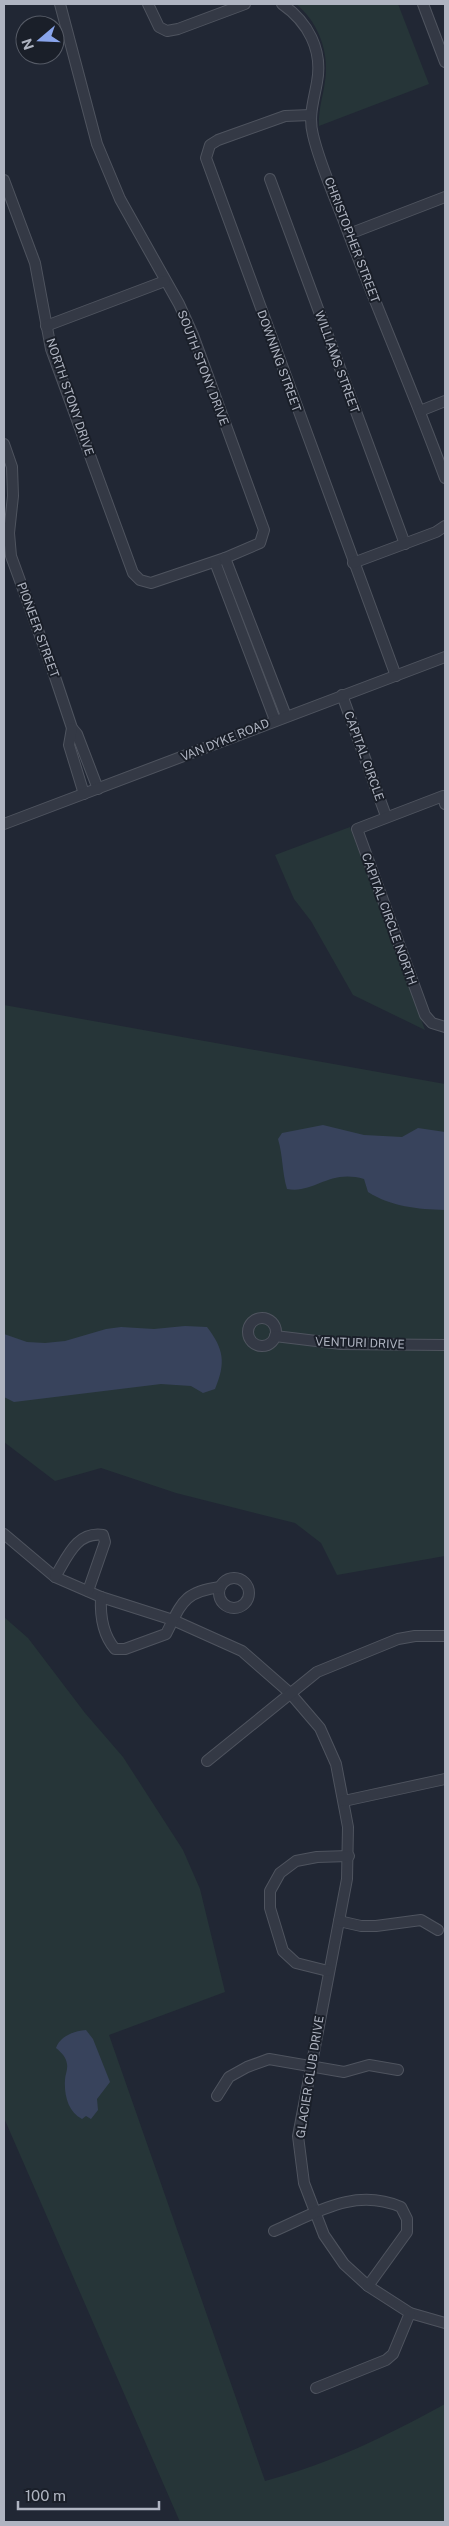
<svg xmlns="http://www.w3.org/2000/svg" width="449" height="2526" font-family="'Public Sans',sans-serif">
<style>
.green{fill:#263538}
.water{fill:#38435c}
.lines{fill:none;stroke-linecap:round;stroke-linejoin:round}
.minor-casing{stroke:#4f545f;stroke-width:12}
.minor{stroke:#343945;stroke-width:10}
.labels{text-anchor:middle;stroke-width:4;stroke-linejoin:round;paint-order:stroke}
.street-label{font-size:12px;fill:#afb4c1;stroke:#1a1f29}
</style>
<rect width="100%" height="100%" fill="#212734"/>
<g class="green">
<path d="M296 4H398L429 84 319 126C318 107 325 91 326 72 327 46 316 20 296 4Z"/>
<path d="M350 827 425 1030 353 995 311 921 294 899 275 855Z"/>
<path d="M4 1005 445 1084V1556L337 1575 321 1543 295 1523 176 1493 101 1468 55 1481 4 1442Z"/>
<path d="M4 1617 28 1638 85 1713 123 1757 183 1850 200 1889 225 1992 109 2035 265 2481C327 2465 389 2435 445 2404V2522H180L4 2118Z"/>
</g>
<g class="water">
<path d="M323 1125 364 1135 402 1137 418 1128 445 1132V1210C417 1209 392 1207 368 1192L364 1179C328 1169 315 1194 287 1189 282 1172 283 1156 278 1139L282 1133Z"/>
<path d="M185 1326 207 1327C224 1349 226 1363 215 1389L203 1393 191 1386 161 1384 14 1402 4 1397V1334L27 1342 45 1343 65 1341 106 1329 121 1327 154 1329Z"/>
<path d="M86 2030 93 2039 110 2082 97 2099 98 2110 91 2119 86 2116 82 2119C68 2112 64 2095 65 2080 65 2075 68 2070 67 2064 66 2057 62 2053 56 2048 60 2036 74 2031 86 2030Z"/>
</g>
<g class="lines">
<g class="minor-casing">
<g id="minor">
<path d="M148 4 159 27 167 31 178 29 245 4"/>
<path d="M282 4C308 22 323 50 317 82 314 100 308 116 313 135 320 165 334 195 345 224 377 309 414 393 445 478"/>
<path d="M423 4 445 62"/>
<path d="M311 115 285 116 218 140 210 145 206 158 396 676"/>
<path d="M270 179 405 544"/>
<path d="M4 180 35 263 51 349 133 573 140 580 151 583 225 558 260 543 264 530 193 335 179 304 120 199 97 144 60 4"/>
<path d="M349 234 445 197"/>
<path d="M46 326 165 281"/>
<path d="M420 411 445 401"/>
<path d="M4 444 12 467 13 496 9 533 11 556 55 677 72 728 77 734 98 789"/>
<path d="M225 558 286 716"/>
<path d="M215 562 275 720"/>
<path d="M353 563 436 532 445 526"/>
<path d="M342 695 386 816"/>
<path d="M72 728 69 745 84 794"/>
<path d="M445 804 443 796 357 829 425 1015 432 1023 445 1027"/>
<path d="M4 824 445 657"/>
<circle cx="262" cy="1332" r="14"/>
<path d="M275 1336 341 1344 445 1345"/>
<path d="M4 1534 55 1577 101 1597 173 1620 242 1651 290 1693 320 1728 336 1764 348 1827 347 1879 298 2136 304 2183 324 2235 344 2264 368 2286 410 2313 445 2323"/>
<path d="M55 1577C67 1558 76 1531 103 1535L105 1542 88 1591"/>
<circle cx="234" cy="1593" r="15"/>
<path d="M101 1597C100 1616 103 1635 115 1649H125L166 1634C182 1603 183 1592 220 1587"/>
<path d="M207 1761 317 1672 398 1639 415 1636H445"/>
<path d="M344 1801 445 1779"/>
<path d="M339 1921 361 1926H376L421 1920 438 1930"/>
<path d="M328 1971 296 1963 283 1951 270 1908V1891L280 1873 296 1861 317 1857 349 1856"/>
<path d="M217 2096 229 2077 247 2067 269 2059 344 2072 369 2065 398 2070"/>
<path d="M274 2231C316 2213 354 2187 401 2207L407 2219V2232L368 2286"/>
<path d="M316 2388 386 2360 393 2354 410 2313"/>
</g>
</g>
<use href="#minor" class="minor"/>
</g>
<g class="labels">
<g class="street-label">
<text transform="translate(352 240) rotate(69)" y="4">CHRISTOPHER STREET</text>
<text transform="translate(279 361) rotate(70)" y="4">DOWNING STREET</text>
<text transform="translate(337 362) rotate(70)" y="4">WILLIAMS STREET</text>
<text transform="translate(203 368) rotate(69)" y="4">SOUTH STONY DRIVE</text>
<text transform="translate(70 397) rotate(71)" y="4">NORTH STONY DRIVE</text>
<text transform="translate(38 630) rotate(70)" y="4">PIONEER STREET</text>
<text transform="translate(225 740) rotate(-22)" y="4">VAN DYKE ROAD</text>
<text transform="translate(364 756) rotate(70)" y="4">CAPITAL CIRCLE</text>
<text transform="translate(389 919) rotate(70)" y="4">CAPITAL CIRCLE NORTH</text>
<text transform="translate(360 1343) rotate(2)" y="4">VENTURI DRIVE</text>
<text transform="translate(310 2077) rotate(-81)" y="4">GLACIER CLUB DRIVE</text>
</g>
</g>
<rect width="449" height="2526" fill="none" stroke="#afb4c1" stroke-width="10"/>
<g transform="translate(40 40) rotate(251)"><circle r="24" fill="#1a1f29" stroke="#565b66"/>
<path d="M0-4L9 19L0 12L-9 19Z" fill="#89a5ec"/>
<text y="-8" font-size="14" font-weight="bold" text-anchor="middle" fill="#afb4c1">N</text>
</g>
<path d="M18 2501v8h141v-8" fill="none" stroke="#afb4c1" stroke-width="2.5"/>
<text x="25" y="2501" font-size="15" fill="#afb4c1" stroke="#1a1f29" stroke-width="4" paint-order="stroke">100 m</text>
</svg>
